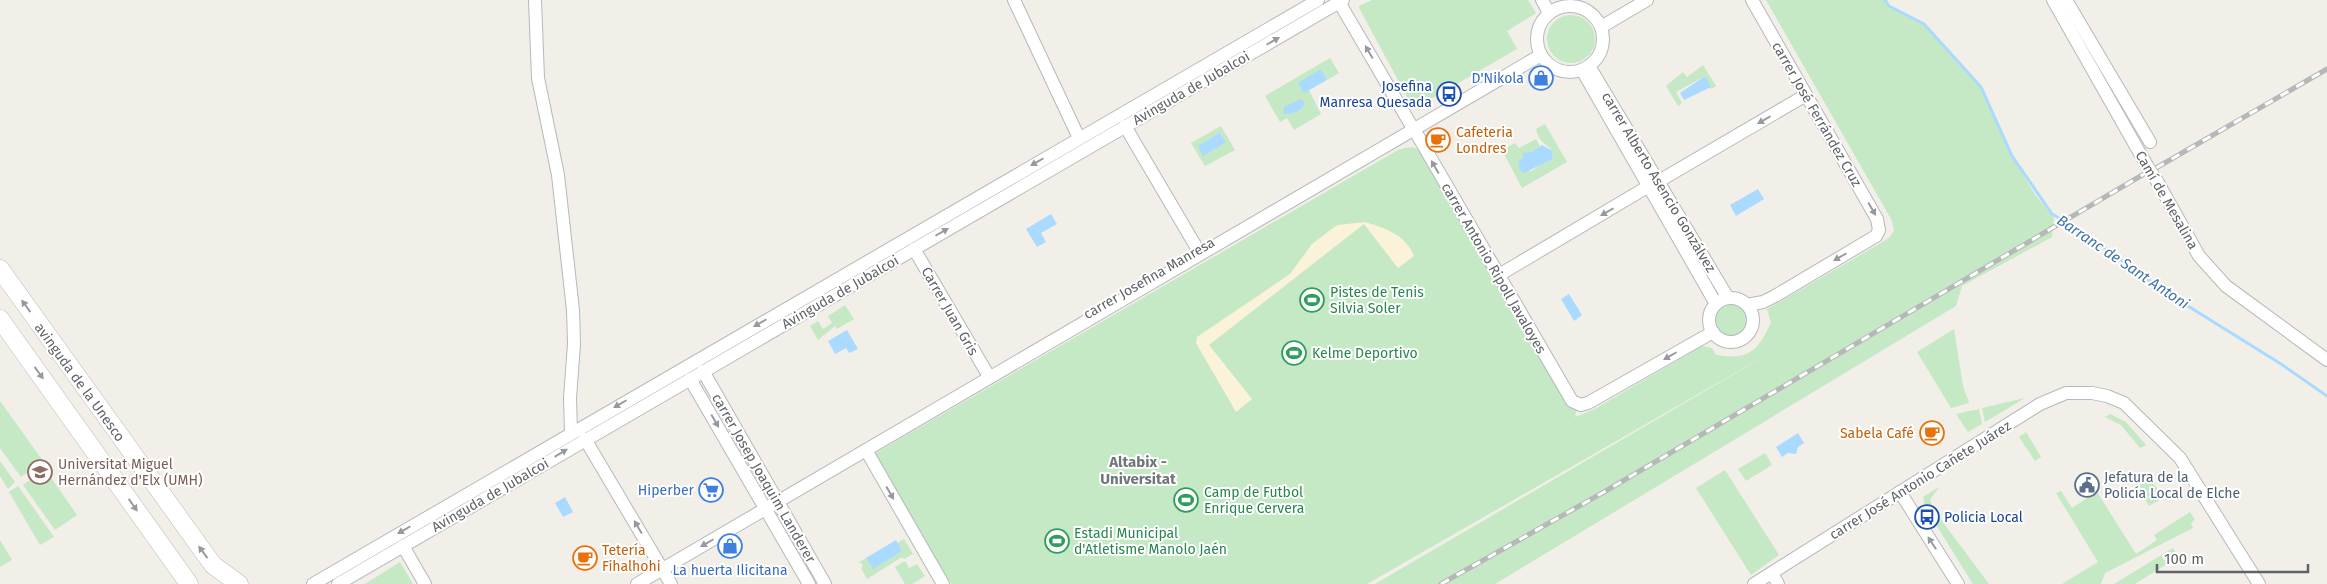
<svg xmlns="http://www.w3.org/2000/svg" width="2327" height="584" font-family="'Fira Sans',sans-serif">
<style>
.green{fill:#c5e8c5}
.sand{fill:#fbf3d9}
.water{fill:#aadaff}
.lines{fill:none;stroke-linecap:round;stroke-linejoin:round}
.stream{stroke:#aadaff;stroke-width:3}
.minor-casing{stroke:#b5b8bc;stroke-width:14}
.secondary-casing{stroke:#b6babf;stroke-width:19}
.minor{stroke:#fff;stroke-width:12}
.secondary{stroke:#fff;stroke-width:18}
.rail-casing{stroke:#b6b7b8;stroke-width:5}
.rail{stroke:#fff;stroke-width:3;stroke-dasharray:9;stroke-linecap:butt}
.minor-bridge-casing{stroke:#b5b8bc;stroke-width:14;stroke-linecap:butt}
.minor-bridge{stroke:#fff;stroke-width:12}
.oneway{fill:#979a9d}
.labels{text-anchor:middle;stroke-width:4;stroke-linejoin:round;paint-order:stroke}
.shop-label{font-size:14px;fill:#366cbe;stroke:#fff;text-anchor:end}
.transit-label{font-size:14px;fill:#164399;stroke:#fff;text-anchor:end}
.street-label{font-size:14px;fill:#5f6368;stroke:#fff}
.food-label{font-size:14px;fill:#c56008;stroke:#fff;text-anchor:start}
.leisure-label{font-size:14px;fill:#27864d;stroke:#fff;text-anchor:start}
.education-label{font-size:14px;fill:#785e54;stroke:#fff;text-anchor:start}
.service-label{font-size:14px;fill:#4e5e75;stroke:#fff;text-anchor:start}
.water-label{font-size:15px;font-style:italic;fill:#4174aa;stroke:#fff}
.neighbourhood-label{font-size:15px;font-weight:bold;fill:#70757a;stroke:#fff}
</style>
<rect width="100%" height="100%" fill="#f1efe8"/>
<g class="green">
<path d="M1372 0H1528L1536 13 1507 31 1517 49 1417 107 1412 106 1359 8V6Z"/>
<path d="M1766 0H1885L1889 6 1924 24 1981 87 2012 156 2036 196 2054 218 2052 237 1962 286 1956 306 1495 584H1375L1796 338 1367 584H951L874 454 1398 150C1409 147 1414 145 1422 153L1577 408 1575 417 1593 410 1702 346 1712 348 1716 355C1749 360 1757 352 1771 323L1767 309 1881 243 1890 237 1894 230 1891 219Z"/>
<circle cx="1571" cy="39" r="24"/>
<path d="M1330 58 1339 73 1327 80 1321 69 1309 90 1321 114 1294 130 1287 118 1280 122 1265 96Z"/>
<path d="M1703 65 1716 86 1711 89 1705 76 1676 92 1682 103 1678 106 1666 86 1683 72 1687 77Z"/>
<path d="M1545 124 1567 162 1522 188 1502 150 1515 143 1519 148 1536 139 1540 146 1535 151 1522 156 1521 171H1532L1542 163 1552 160 1553 151C1546 144 1538 141 1536 129Z"/>
<path d="M1221 126 1235 150 1205 166 1191 143Z"/>
<circle cx="1733" cy="320" r="17"/>
<path d="M845 305 854 319 837 329 835 326 818 340 810 326 818 321 823 329 832 323 828 316Z"/>
<path d="M1954 329 1963 386 1969 403 1951 408 1917 352Z"/>
<path d="M2025 398 1985 422 1982 408Z"/>
<path d="M0 401 43 461 21 477 0 448Z"/>
<path d="M1979 409 1982 424 1968 432 1956 414Z"/>
<path d="M2110 414 2126 422 2146 445 2140 448 2121 425 2105 417Z"/>
<path d="M2026 432 2041 457 2035 461 2019 437Z"/>
<path d="M1765 453 1772 465 1746 481 1738 469Z"/>
<path d="M0 461 15 482 8 489 0 476Z"/>
<path d="M45 469 77 515 55 530 23 485Z"/>
<path d="M1725 470 1779 555 1751 575 1696 488Z"/>
<path d="M2148 474 2163 498 2149 506 2134 482Z"/>
<path d="M18 486 54 537 40 545 9 492Z"/>
<path d="M1939 487 1930 500 1933 509 1989 584H1973L1925 507 1923 497Z"/>
<path d="M2061 491 2072 508 2097 492 2136 554 2157 540 2154 535 2190 512 2195 520 2191 523 2193 528 2105 573 2101 584H2062L2098 562 2056 493Z"/>
<path d="M904 539 913 554 904 559 902 557 867 579 861 568 863 566 861 563H858L866 558 873 568 902 551 897 543Z"/>
<path d="M0 540 12 560 0 567Z"/>
<path d="M2173 548 2178 557 2135 584H2114Z"/>
<path d="M905 561 909 568 917 564 925 576 912 584H905L895 567Z"/>
<path d="M400 562 413 584H365Z"/>
</g>
<path class="sand" d="M1365 222C1385 228 1406 235 1414 256L1398 268 1364 224 1209 345 1252 399 1236 412 1196 343 1197 337 1290 274 1312 244 1333 228 1338 225Z"/>
<g class="water">
<path d="M1321 69 1327 80 1304 93 1298 83Z"/>
<path d="M1705 76 1711 87 1684 100 1680 93Z"/>
<path d="M1301 99 1305 104C1300 112 1292 114 1283 114L1284 107Z"/>
<path d="M1220 133 1226 142 1203 156 1198 146Z"/>
<path d="M1542 145 1553 151 1552 160C1541 163 1533 170 1523 173L1518 166 1520 164 1518 161 1522 159 1523 153 1532 152Z"/>
<path d="M1758 189 1764 199 1736 216 1730 205Z"/>
<path d="M1051 214 1057 224 1041 233 1046 242 1037 247 1026 229Z"/>
<path d="M1569 294 1582 315 1574 321 1561 299Z"/>
<path d="M847 330 858 349 849 353 846 348 835 354 828 341Z"/>
<path d="M1798 433 1804 443 1798 447 1796 454 1788 453 1782 457 1776 447Z"/>
<path d="M565 497 573 512 563 517 555 503Z"/>
<path d="M896 540 902 551 873 569 866 558Z"/>
</g>
<g class="lines">
<path class="stream" d="M1885 0 1889 6 1924 24 1981 87 2012 156 2052 214 2075 227 2167 293 2281 364 2327 396"/>
<g class="minor-casing">
<g id="minor">
<path d="M535 0 538 78 558 175 573 310 574 344 570 398 571 432"/>
<path d="M1014 0 1079 138"/>
<path d="M1542 0 1549 13"/>
<path d="M2053 0 2146 164"/>
<path d="M2066 0 2150 142"/>
<path d="M1339 2 1411 125"/>
<circle cx="1570" cy="39" r="33"/>
<path d="M1601 27 1647 0"/>
<path d="M1589 66 1728 298"/>
<path d="M1582 70 1716 304"/>
<path d="M1125 126 1198 250"/>
<path d="M1415 131 1572 401 1581 405 1588 403 1713 332"/>
<path d="M1659 181 1806 95"/>
<path d="M2157 181 2199 256 2226 286 2327 360"/>
<path d="M914 249 987 373"/>
<path d="M1499 275 1649 186"/>
<circle cx="1731" cy="320" r="22"/>
<path d="M1747 305 1763 302 1775 296 1876 236 1879 230 1877 219 1752 0"/>
<path d="M703 371 825 584"/>
<path d="M690 379 809 584"/>
<path d="M585 439 671 584"/>
<path d="M866 450 943 584"/>
<path d="M1900 492 1958 584"/>
<path d="M403 546 425 584"/>
<path d="M1772 573 1778 584"/>
<path d="M313 584 1318 0"/>
<path d="M338 584 1343 0"/>
<path d="M637 584 1541 55"/>
<path d="M1754 584 2040 404 2066 393H2092L2107 396 2124 403 2180 458 2259 584"/>
</g>
</g>
<g class="secondary-casing">
<g id="secondary">
<path d="M0 269 213 565 239 584"/>
<path d="M0 319 189 584"/>
</g>
</g>
<use href="#minor" class="minor"/>
<use href="#secondary" class="secondary"/>
<g class="rail-casing">
<g id="rail">
<path d="M2156 168 2327 69"/>
<path d="M1441 584 1604 492 2144 174"/>
</g>
</g>
<use href="#rail" class="rail"/>
<g class="minor-bridge-casing">
<path id="minor-bridge" d="M2146 164 2157 181"/>
</g>
<use href="#minor-bridge" class="minor-bridge"/>
</g>
<defs><path id="oneway-solid" d="M-6-.8H1V-3.2L6.5 0L1 3.2V.8H-6Z" transform="scale(1.25)"/></defs>
<g class="oneway">
<use href="#oneway-solid" transform="translate(1273 41) rotate(-30)"/>
<use href="#oneway-solid" transform="translate(1369 52) rotate(-120)"/>
<use href="#oneway-solid" transform="translate(1764 120) rotate(150)"/>
<use href="#oneway-solid" transform="translate(1037 162) rotate(150)"/>
<use href="#oneway-solid" transform="translate(1435 167) rotate(-120)"/>
<use href="#oneway-solid" transform="translate(1872 209) rotate(60)"/>
<use href="#oneway-solid" transform="translate(1607 212) rotate(150)"/>
<use href="#oneway-solid" transform="translate(942 232) rotate(-30)"/>
<use href="#oneway-solid" transform="translate(1840 257) rotate(150)"/>
<use href="#oneway-solid" transform="translate(26 306) rotate(-126)"/>
<use href="#oneway-solid" transform="translate(760 323) rotate(150)"/>
<use href="#oneway-solid" transform="translate(1670 356) rotate(150)"/>
<use href="#oneway-solid" transform="translate(39 373) rotate(54)"/>
<use href="#oneway-solid" transform="translate(620 404) rotate(150)"/>
<use href="#oneway-solid" transform="translate(715 421) rotate(60)"/>
<use href="#oneway-solid" transform="translate(561 453) rotate(-31)"/>
<use href="#oneway-solid" transform="translate(890 493) rotate(60)"/>
<use href="#oneway-solid" transform="translate(133 505) rotate(55)"/>
<use href="#oneway-solid" transform="translate(638 527) rotate(-121)"/>
<use href="#oneway-solid" transform="translate(404 530) rotate(150)"/>
<use href="#oneway-solid" transform="translate(707 543) rotate(150)"/>
<use href="#oneway-solid" transform="translate(1932 543) rotate(-123)"/>
<use href="#oneway-solid" transform="translate(203 552) rotate(-126)"/>
</g>
<defs>
<g id="shop-ring" transform="scale(1.25)"><circle r="9.5" fill="#fff" stroke="#3f7fe0" stroke-width="1.5"/><path d="M-5-2.5h2.3a2.7 3.5 0 0 1 5.4 0H5L5.5 6h-11ZM-1.5-2.5h3a1.5 2.3 0 0 0-3 0Z" fill="#3f7fe0"/></g>
<g id="bus-ring" transform="scale(1.25)"><circle r="9.5" fill="#fff" stroke="#1a4fb4" stroke-width="1.5"/><path d="M-5-6H5V4H4V6H2V4H-2V6H-4V4H-5ZM-3.5-4V0h7V-4ZM-3.5 1.2v1.5H-2V1.2ZM2 1.2v1.5H3.5V1.2Z" fill="#1a4fb4"/></g>
<g id="cafe-ring" transform="scale(1.25)"><circle r="9.5" fill="#fff" stroke="#e8710a" stroke-width="1.5"/><path d="M-5.5-4.5H6V0H3Q3 3.5 0 3.5H-2.5Q-5.5 3.5-5.5 0ZM3-3.2v2h1.7v-2ZM-6 4.5H4V6H-6Z" fill="#e8710a"/></g>
<g id="stadium-ring" transform="scale(1.25)"><circle r="9.5" fill="#fff" stroke="#2e9e5b" stroke-width="1.5"/><path d="M0-5a6.5 5 0 1 0 0 10a6.5 5 0 1 0 0-10ZM-3.5-1.8h7v3.6h-7Z" fill="#2e9e5b"/></g>
<g id="university-ring" transform="scale(1.25)"><circle r="9.5" fill="#fff" stroke="#8d6e63" stroke-width="1.5"/><path d="M0-5L7-2L0 1L-7-2ZM-4 1L0 2.5L4 1V4Q0 6-4 4Z" fill="#8d6e63"/></g>
<g id="civic-ring" transform="scale(1.25)"><circle r="9.5" fill="#fff" stroke="#5c6f8a" stroke-width="1.5"/><path d="M-.6-6.5H3V-4.5H.6V-3L4-1V1h2V6H-6V1h2V-1L-.6-3ZM-1.2 2.5V6h2.4V2.5Z" fill="#5c6f8a"/></g>
<g id="supermarket-ring" transform="scale(1.25)"><circle r="9.5" fill="#fff" stroke="#3f7fe0" stroke-width="1.5"/><path d="M-6-5.5h2.5l.6 2H6L4.5 2H-2.5L-4.4-4H-6ZM-1.5 3.2a1.3 1.3 0 1 0 .1 0ZM3 3.2a1.3 1.3 0 1 0 .1 0Z" fill="#3f7fe0"/></g>
</defs>
<g fill-rule="evenodd">
<use href="#shop-ring" x="1541" y="78"/>
<use href="#bus-ring" x="1449" y="94"/>
<use href="#cafe-ring" x="1438" y="140"/>
<use href="#stadium-ring" x="1312" y="300"/>
<use href="#stadium-ring" x="1294" y="353"/>
<use href="#cafe-ring" x="1932" y="433"/>
<use href="#university-ring" x="40" y="472"/>
<use href="#civic-ring" x="2087" y="485"/>
<use href="#supermarket-ring" x="711" y="490"/>
<use href="#stadium-ring" x="1186" y="500"/>
<use href="#bus-ring" x="1927" y="517"/>
<use href="#stadium-ring" x="1057" y="541"/>
<use href="#shop-ring" x="730" y="546"/>
<use href="#cafe-ring" x="585" y="558"/>
</g>
<g class="labels">
<g class="shop-label">
<text x="1524" y="83">D'Nikola</text>
<text x="694" y="495">Hiperber</text>
<text x="730" y="575" text-anchor="middle">La huerta Ilicitana</text>
</g>
<g class="transit-label">
<text x="1432" y="91">Josefina<tspan x="1432" dy="16">Manresa Quesada</tspan></text>
<text x="1944" y="522" text-anchor="start">Policia Local</text>
</g>
<g class="street-label">
<text transform="translate(1191 88) rotate(-30)" y="5">Avinguda de Jubalcoi</text>
<text transform="translate(1817 114) rotate(60)" y="5">carrer José Ferrández Cruz</text>
<text transform="translate(1659 182) rotate(59)" y="5">carrer Alberto Asencio Gonzálvez</text>
<text transform="translate(2167 200) rotate(60)" y="5">Camí de Mesalina</text>
<text transform="translate(1494 268) rotate(60)" y="5">carrer Antonio Ripoll Javaloyes</text>
<text transform="translate(1149 278) rotate(-30)" y="5">carrer Josefina Manresa</text>
<text transform="translate(840 292) rotate(-30)" y="5">Avinguda de Jubalcoi</text>
<text transform="translate(950 311) rotate(60)" y="5">Carrer Juan Gris</text>
<text transform="translate(80 382) rotate(54)" y="5">avinguda de la Unesco</text>
<text transform="translate(764 478) rotate(60)" y="5">carrer Josep Joaquim Landerer</text>
<text transform="translate(1920 480) rotate(-32)" y="5">carrer José Antonio Cañete Juárez</text>
<text transform="translate(490 495) rotate(-30)" y="5">Avinguda de Jubalcoi</text>
</g>
<g class="food-label">
<text x="1456" y="137">Cafeteria<tspan x="1456" dy="16">Londres</tspan></text>
<text x="1914" y="438" text-anchor="end">Sabela Café</text>
<text x="602" y="555">Tetería<tspan x="602" dy="16">Fihalhohi</tspan></text>
</g>
<g class="leisure-label">
<text x="1330" y="297">Pistes de Tenis<tspan x="1330" dy="16">Silvia Soler</tspan></text>
<text x="1312" y="358">Kelme Deportivo</text>
<text x="1204" y="497">Camp de Futbol<tspan x="1204" dy="16">Enrique Cervera</tspan></text>
<text x="1074" y="538">Estadi Municipal<tspan x="1074" dy="16">d'Atletisme Manolo Jaén</tspan></text>
</g>
<g class="education-label">
<text x="58" y="469">Universitat Miguel<tspan x="58" dy="16">Hernández d'Elx (UMH)</tspan></text>
</g>
<g class="service-label">
<text x="2104" y="482">Jefatura de la<tspan x="2104" dy="16">Policía Local de Elche</tspan></text>
</g>
<g class="water-label">
<text transform="translate(2123 262) rotate(34)" y="5">Barranc de Sant Antoni</text>
</g>
<g class="neighbourhood-label">
<text x="1138" y="467">Altabix -<tspan x="1138" dy="17">Universitat</tspan></text>
</g>
</g>
<path d="M2157 564v8h151v-8" fill="none" stroke="#5f6368" stroke-width="2.5"/>
<text x="2164" y="564" font-size="15" fill="#5f6368" stroke="#ffffff" stroke-width="4" paint-order="stroke">100 m</text>
</svg>
